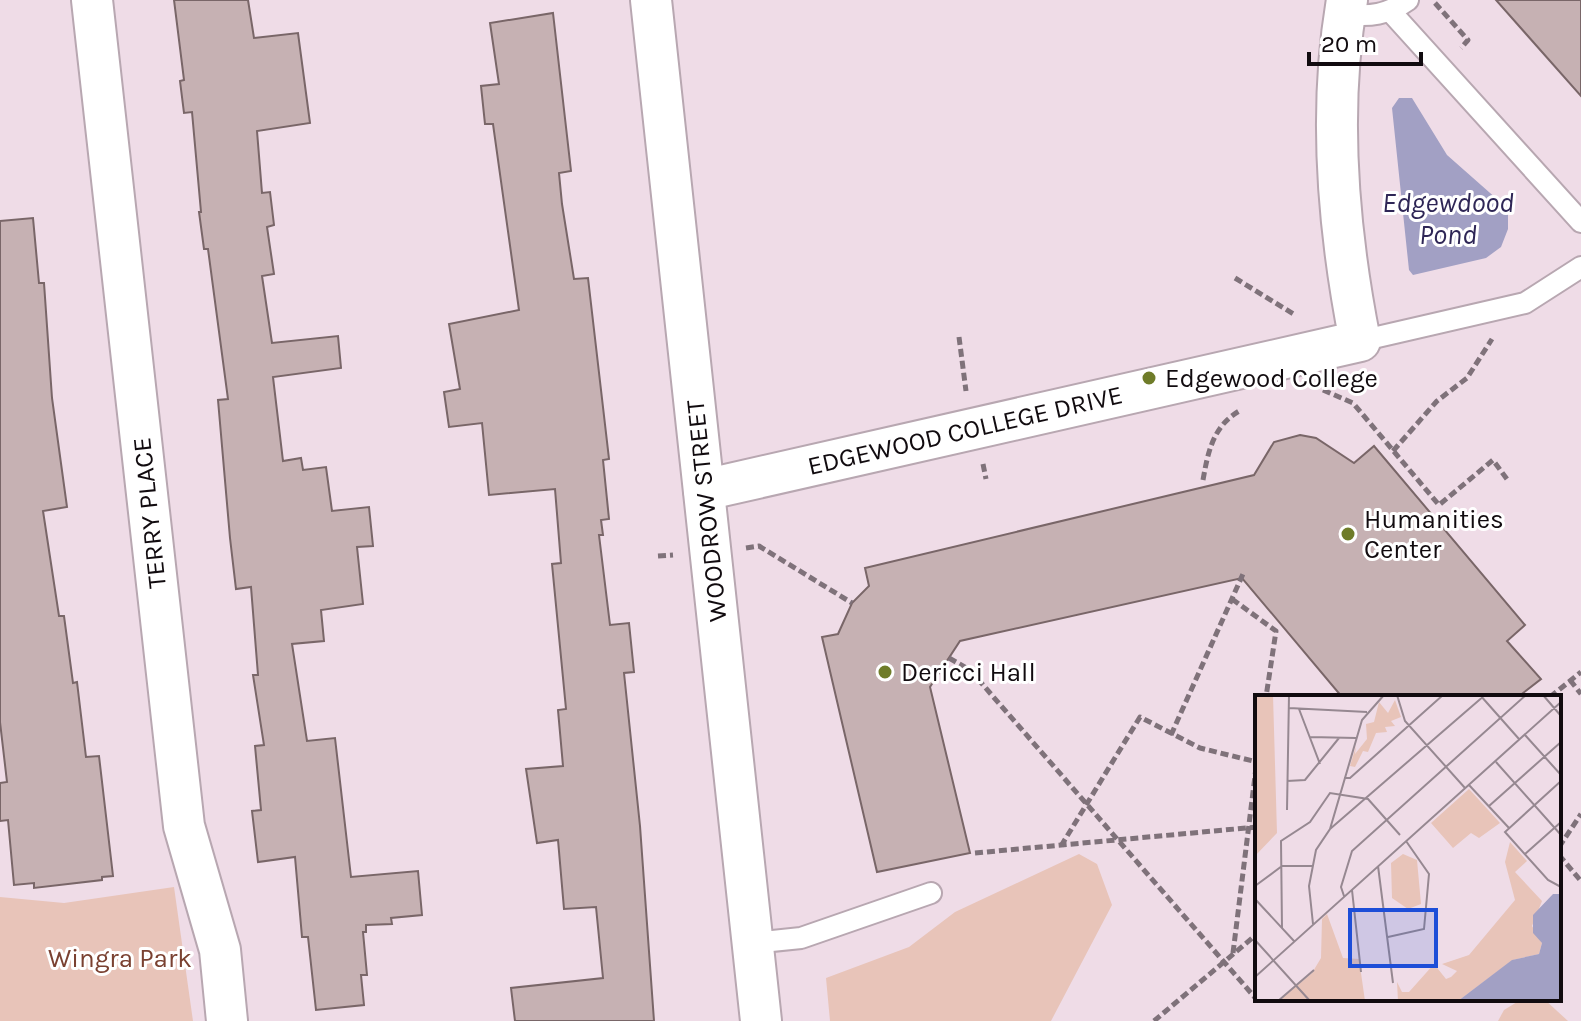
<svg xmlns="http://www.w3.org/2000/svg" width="1581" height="1021" font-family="Karla,sans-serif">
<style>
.green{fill:#e8c4b9}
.water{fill:#a2a0c4}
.building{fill:#c6b1b3;stroke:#796668;stroke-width:2}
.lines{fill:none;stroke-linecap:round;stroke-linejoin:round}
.lane-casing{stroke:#b8a7b1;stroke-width:24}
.street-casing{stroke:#b8a7b1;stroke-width:44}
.path{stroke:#7f727a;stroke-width:5;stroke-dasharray:8 4;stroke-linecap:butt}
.lane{stroke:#fff;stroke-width:20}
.street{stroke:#fff;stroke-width:40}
.poi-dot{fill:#6f7c29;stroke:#fff;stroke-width:3}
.labels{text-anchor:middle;stroke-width:6;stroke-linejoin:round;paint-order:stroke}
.poi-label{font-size:26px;fill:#110b0f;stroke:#fff;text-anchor:start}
.street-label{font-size:26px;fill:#110b0f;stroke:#fff}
.park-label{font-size:26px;fill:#7a4131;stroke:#fff}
.water-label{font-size:28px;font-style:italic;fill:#2e2656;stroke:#fff}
.inset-road{fill:none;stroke:#968891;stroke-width:2}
.view{fill:#1d4ed8;fill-opacity:0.15;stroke:#1d4ed8;stroke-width:4}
.inset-edge{fill:none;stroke:#110b0f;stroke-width:4}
</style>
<rect width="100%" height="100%" fill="#efdce7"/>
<g class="green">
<path d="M1079 854 1097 864 1112 905 1051 1021H830L826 978 909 947 955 912Z"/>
<path d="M174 887 193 1021H0V897L64 903Z"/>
<path d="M1522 999H1544L1568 1021H1498L1504 1010Z"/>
</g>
<path class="water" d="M1399 98H1412L1447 155 1498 200 1508 215V229L1501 247 1486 258 1413 275 1409 270 1392 108Z"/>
<g class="building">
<path d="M174 0H248L254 38 298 33 310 123 257 131 262 193 270 192 274 225 267 227 274 274 262 276 272 343 338 336 341 368 273 377 283 461 301 458 303 470 326 467 332 511 369 507 373 546 357 547 363 604 321 610 324 641 292 644 307 741 335 738 351 877 418 871 422 915 391 918 392 924 366 925V932H363L367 975H361L364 1005 316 1010 308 937H302L295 857 258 862 252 811 261 810 255 746 264 745 253 675H258L251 587 236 589 230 538 218 400 228 399 208 249H204L199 212H201L192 112 184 113 180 81 184 80Z"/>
<path d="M1496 0H1581V96Z"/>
<path d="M553 13 571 171 559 173 562 204 574 279 588 278 609 459 603 460 609 519 601 520 603 535H599L610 625 629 623 634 672 624 673 640 826 654 1021H515L511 988 603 978 596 907 564 909 558 840 537 843 526 769 563 766 558 710 566 709 552 564 561 563 555 489 489 495 482 423 449 427 444 392 460 389 449 324 519 310 493 124H485L481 86 499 84 490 23Z"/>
<path d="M33 218 39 283H44L52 398 67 507 43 511 59 616H64L73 683 77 682 86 757 99 756 113 876 102 877V880L34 888V883L14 885 8 820 0 821V783L7 782 0 722V221Z"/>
<path d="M1300 435 1316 438 1354 463 1374 446 1525 625 1507 641 1541 679 1518 697H1342L1242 578 960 641 930 687 970 853 877 872 822 637 838 634 852 603 869 586 865 568 1254 475 1274 442Z"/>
</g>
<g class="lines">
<g class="lane-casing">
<g id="lane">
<path d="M1391 12 1581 222"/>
<path d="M1344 14C1371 17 1387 15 1408 0"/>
<path d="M1360 341 1525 303 1581 267"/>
<path d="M753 943 801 938 931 893"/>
</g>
</g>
<g class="street-casing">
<g id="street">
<path d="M92 0 184 826 220 950 227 1021"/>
<path d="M651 0 761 1021"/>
<path d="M704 490 1360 341C1338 230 1328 111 1347 0"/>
</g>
</g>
<g class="path">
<path d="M1435 3 1468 40 1461 48"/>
<path d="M1235 278 1295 315"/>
<path d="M959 337 966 391"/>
<path d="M1323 390 1353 403 1439 505 1493 460 1509 482"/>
<path d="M1393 451 1437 401 1467 378 1492 339"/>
<path d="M983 464 986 479"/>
<path d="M1203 480C1208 452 1213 425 1241 410"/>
<path d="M746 548 759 546 852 603"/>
<path d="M658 556 673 555"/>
<path d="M1232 599 1276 631 1266 697"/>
<path d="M949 658 970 670 1258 1001"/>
<path d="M1570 680 1581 694"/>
<path d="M1550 697 1581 672"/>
<path d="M1171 735 1243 574"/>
<path d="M1061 846 1140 717 1200 748 1257 762"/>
<path d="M1559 847 1581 814"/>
<path d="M975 853 1257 827"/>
<path d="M1559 855 1581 881"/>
<path d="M1233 953 1257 760"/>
<path d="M1154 1021 1257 934"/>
</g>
<use href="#lane" class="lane"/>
<use href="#street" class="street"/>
</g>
<g class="poi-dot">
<circle cx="1149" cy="378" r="8"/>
<circle cx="1348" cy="534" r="8"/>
<circle cx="885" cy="672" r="8"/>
</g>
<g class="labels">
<g class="poi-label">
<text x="1165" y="387">Edgewood College</text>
<text x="1364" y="528">Humanities<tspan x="1364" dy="30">Center</tspan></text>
<text x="901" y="681">Dericci Hall</text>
</g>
<g class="street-label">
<text transform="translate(965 430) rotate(-13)" y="9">EDGEWOOD COLLEGE DRIVE</text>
<text transform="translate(706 511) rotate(-96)" y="9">WOODROW STREET</text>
<text transform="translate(149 513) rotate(-96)" y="9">TERRY PLACE</text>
</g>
<g class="park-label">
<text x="120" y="967">Wingra Park</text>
</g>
<g class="water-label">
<text x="1448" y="212">Edgewdood<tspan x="1448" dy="32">Pond</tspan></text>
</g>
</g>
<g transform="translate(1255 695)">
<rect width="306" height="306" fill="#efdce7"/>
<path d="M0 0H18L22 138 0 161ZM140 5 146 22 136 26 140 31 130 32 132 37 121 38 113 57 108 56 100 72 95 71 101 51 100 59 112 44 111 29 119 27 124 7 133 18ZM214 94 245 128 224 143 216 138 198 153 176 128ZM255 147 272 166 260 177 287 206 277 231 287 248 284 259 258 265 203 306H143L142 287 147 297H154L179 269 191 284 196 282 202 276 187 269 214 260 260 205 250 167ZM148 159 162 165 166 209 153 214 137 203 136 168ZM72 219 88 263 104 264 110 306H24L57 278 66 263 67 224Z" fill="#e8c4b9"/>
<path d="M298 199H306V306H203L257 265 284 259 287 248 278 238V220Z" fill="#a2a0c4"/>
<path class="inset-road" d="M142 0 150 26 210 93M225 0 264 44M288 0 306 21M34 13 112 17M44 14 65 69M270 40 306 80M55 42 101 43M241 67 306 140M89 83H95L188 0M32 86 50 85 84 43M306 86 250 137 293 185 306 192M214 90 254 133M234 111 306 47M32 115 34 0M75 134 230 0M270 159 306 127M123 171 138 288M0 191 27 171H57M97 195 106 277M89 201 86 192 97 156 271 0M0 204 39 246M58 229 54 191 61 155 75 134 107 25 129 0M27 233 26 146 55 127 75 98 113 104 145 140M133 242 169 234 174 179 151 146M0 245 55 306M0 282 306 7M23 306 59 275"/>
<path class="view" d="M95 215H181V271H95Z"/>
<rect width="306" height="306" class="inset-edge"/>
</g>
<path d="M1309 52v12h112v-12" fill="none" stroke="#110b0f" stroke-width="4"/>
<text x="1321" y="52" font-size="24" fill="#110b0f" stroke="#ffffff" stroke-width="6" paint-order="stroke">20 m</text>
</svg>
